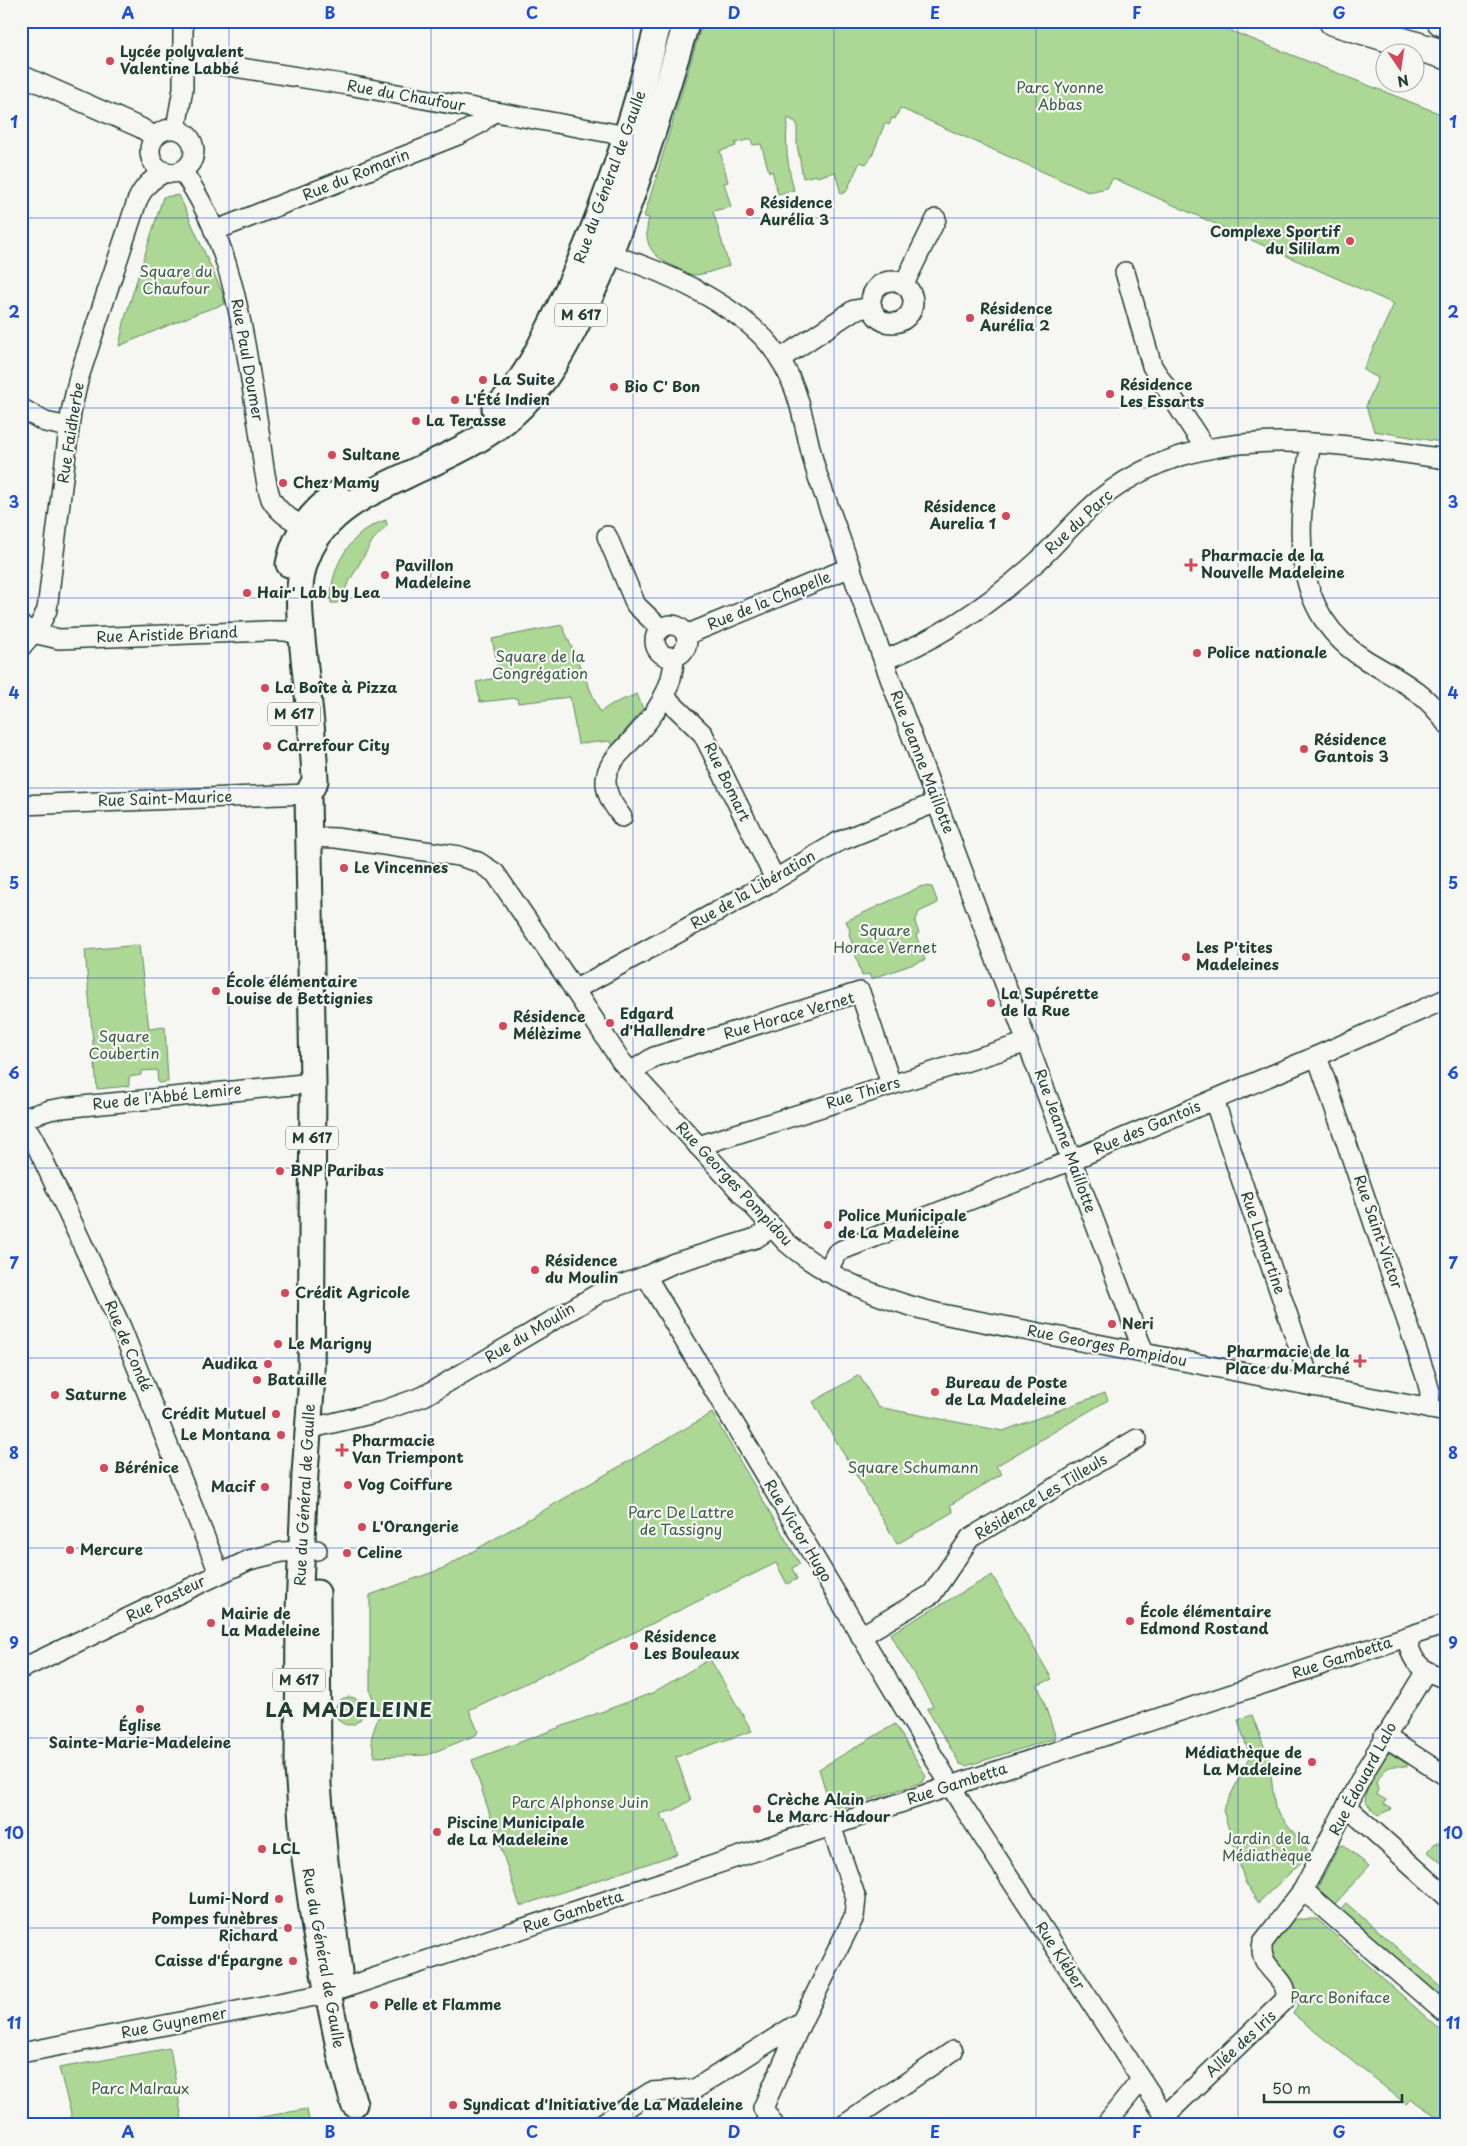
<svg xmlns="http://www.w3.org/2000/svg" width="1467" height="2146" font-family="'Playpen Sans',sans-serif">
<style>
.green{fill:#acd794;stroke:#668a64}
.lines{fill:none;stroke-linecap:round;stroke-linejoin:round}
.minor-casing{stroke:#1f3d34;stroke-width:22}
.major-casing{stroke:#1f3d34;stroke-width:29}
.highway-casing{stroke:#1f3d34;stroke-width:31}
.minor{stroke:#f6f6f2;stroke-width:19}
.major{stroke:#f6f6f2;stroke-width:25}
.highway{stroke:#f6f6f2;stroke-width:28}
.grid{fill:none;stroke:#1d4ed8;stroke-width:1;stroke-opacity:0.55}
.poi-dot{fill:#d1495b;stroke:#f6f6f2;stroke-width:2}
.labels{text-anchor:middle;stroke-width:4.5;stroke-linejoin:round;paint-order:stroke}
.shield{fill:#f6f6f2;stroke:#60746d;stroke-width:1}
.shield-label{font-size:14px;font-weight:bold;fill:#1f3d34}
.poi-label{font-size:15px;font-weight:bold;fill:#1f3d34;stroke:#f6f6f2;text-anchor:start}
.park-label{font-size:15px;fill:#3b5c47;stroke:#f6f6f2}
.street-label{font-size:15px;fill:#1f3d34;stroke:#f6f6f2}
.district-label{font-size:20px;font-weight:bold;letter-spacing:1px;fill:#1f3d34;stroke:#f6f6f2}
.neatline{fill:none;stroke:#1d4ed8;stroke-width:2}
.grid-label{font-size:16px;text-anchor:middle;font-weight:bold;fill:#1d4ed8}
</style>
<rect width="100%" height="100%" fill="#f6f6f2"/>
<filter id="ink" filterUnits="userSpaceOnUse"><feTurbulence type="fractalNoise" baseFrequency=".02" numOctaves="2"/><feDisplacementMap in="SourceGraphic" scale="10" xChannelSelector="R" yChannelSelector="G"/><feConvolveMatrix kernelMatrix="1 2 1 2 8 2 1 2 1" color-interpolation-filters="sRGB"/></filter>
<g filter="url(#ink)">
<g class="green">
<path d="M703 21H1206L1446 116V443L1374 431 1366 406 1378 378 1363 370 1394 304 1113 178 1107 188 1088 192 900 108 895 119 892 118 889 125 885 123 872 156 866 164 860 162 846 192 841 194 835 172 817 177 816 175 803 178 797 144V123L788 118C784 142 788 167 794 190L778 194 772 171 769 172 761 144 753 145 751 139 735 143 736 146 720 151 728 182 724 183 731 207 713 211 729 266C718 269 704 275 694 275 689 275 683 271 679 269 655 258 641 247 649 218L644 217Z"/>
<path d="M179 195 222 292 225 304 198 313 119 346 125 318 163 197Z"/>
<path d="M386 520 387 525 373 540 337 603H331C329 568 351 530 386 520Z"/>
<path d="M562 625 600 712 612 704 637 694 643 709 613 745 609 741 578 744 570 697 518 703 517 698 480 702 476 682 500 677 492 639Z"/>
<path d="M922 886 932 887 938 903 919 912 915 922 919 933 916 935 925 960 871 979 869 974 862 976 849 934 850 930 846 921Z"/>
<path d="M139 945 149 1029 165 1027 168 1082 158 1083 157 1070 141 1071V1075L129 1077V1086L97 1089 85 950Z"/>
<path d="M859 1375 878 1407 1003 1431 1105 1393 1108 1400 996 1466 1002 1474 950 1505 953 1512 897 1544 813 1402Z"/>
<path d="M712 1413 800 1564 792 1568 797 1579 787 1584 776 1563 635 1632 469 1710 478 1731 476 1735 427 1755 375 1757 371 1739 379 1714 370 1691V1595L444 1568Z"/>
<path d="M992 1575 1052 1679 1038 1685 1056 1738 966 1766 960 1764 927 1709 933 1706 890 1634Z"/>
<path d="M710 1659 752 1731 676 1757 691 1800 675 1810 660 1814 663 1821H666L677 1854 520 1906 472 1760 652 1693Z"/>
<circle cx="349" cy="1711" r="14"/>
<path d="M1252 1715 1269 1759 1275 1808 1310 1854 1258 1903 1245 1882 1223 1810 1250 1757 1238 1720Z"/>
<path d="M895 1724 926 1776 923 1782 838 1810 830 1803 835 1801 832 1791 826 1792 819 1769Z"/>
<path d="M1390 1753 1407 1764V1767C1389 1764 1385 1767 1376 1783L1378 1790 1376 1794 1386 1800 1384 1804 1392 1809 1378 1815 1365 1802C1365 1784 1379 1768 1387 1754Z"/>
<path d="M1435 1843H1439L1446 1847V1867L1428 1852Z"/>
<path d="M1343 1845 1369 1866 1335 1904 1319 1890 1318 1887 1339 1846Z"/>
<path d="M1346 1903 1446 1991V2004L1340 1909Z"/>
<path d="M1291 1919H1317L1446 2035V2123L1411 2099 1406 2104 1293 2014C1310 1988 1284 1978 1273 1959 1271 1955 1270 1951 1269 1947Z"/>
<path d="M170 2048 183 2125H74L59 2068Z"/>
<path d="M307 2109 309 2121 288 2125H217Z"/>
</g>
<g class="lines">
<g class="minor-casing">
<g id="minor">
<path d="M184 59 348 85 627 136"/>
<path d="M21 75 141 128 155 137"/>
<path d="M176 128 183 89V21"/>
<circle cx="172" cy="151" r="22"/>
<path d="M182 171C234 244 244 338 258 424 262 448 263 476 271 499 280 515 299 525 315 530"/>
<path d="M214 231 458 135 479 124 493 112"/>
<path d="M601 244C606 255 630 261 641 265 682 280 742 311 770 345 804 388 802 428 818 477L891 681 1144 1353"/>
<path d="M1125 272 1152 366 1205 448"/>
<circle cx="892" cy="302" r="21"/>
<path d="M904 284 936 219"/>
<path d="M780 359 854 310 872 307"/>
<path d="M21 408 45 422 69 427"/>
<path d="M1311 443C1297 522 1286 611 1366 660 1396 678 1426 692 1446 723"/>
<path d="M607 536 636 605 661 629"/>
<path d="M21 625 33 633 59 639 266 631H286L301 635"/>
<circle cx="671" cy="641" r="16"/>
<path d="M686 635 851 567"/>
<path d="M21 647 39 626 47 610 71 412 79 377 137 201C144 186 151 179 166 172"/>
<path d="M884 660C943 637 992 603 1039 560 1062 538 1083 511 1109 492 1206 419 1335 443 1446 459"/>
<path d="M664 696 703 734 775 879"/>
<path d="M21 805 308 794"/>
<path d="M622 817C614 806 605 795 606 779 607 763 621 753 631 741 653 717 674 690 674 657"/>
<path d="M309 837 336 838 459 856 478 862 495 873 564 974 621 1061 786 1242C828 1279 883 1300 937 1313L1446 1412"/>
<path d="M574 990 769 883 838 842 937 802"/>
<path d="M1317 1056 1426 1377 1430 1392 1429 1409"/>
<path d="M631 1072 654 1057 860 992 891 1084"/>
<path d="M1214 1100 1312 1386"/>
<path d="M21 1119 50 1110 62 1108 313 1083"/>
<path d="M21 1128 30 1133 34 1140 121 1327 219 1573"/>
<path d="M698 1146 1028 1042"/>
<path d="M827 1272 836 1254 842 1250 1072 1160 1317 1056 1446 999"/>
<path d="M646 1276 961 1803 1171 2125"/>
<path d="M316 1427 379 1412 424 1396 601 1292 646 1276 674 1263 756 1238 773 1227"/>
<path d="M861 1636 932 1594 970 1538 1137 1439"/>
<path d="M1407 1637C1410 1652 1413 1662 1426 1671L1366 1769 1303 1890 1446 2014"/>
<path d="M21 1669 249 1560 282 1552 317 1550"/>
<path d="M1426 1671 1446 1679"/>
<path d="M1384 1736 1446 1776"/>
<path d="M1347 1807 1446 1896"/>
<path d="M21 2053 315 1996 341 1989 951 1786 1446 1624"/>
<path d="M1165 2116 1284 2001C1295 1979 1255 1970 1263 1942L1303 1890"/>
<path d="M600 2125 651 2092 695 2089 802 2021"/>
<path d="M774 2125 763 2108 802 2021 854 1917 856 1898 831 1826"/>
<path d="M844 2125 953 2051"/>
<path d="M1105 2125 1141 2080"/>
</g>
</g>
<g class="major-casing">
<g id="major">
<path d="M495 409C522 385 537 353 553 321 600 226 633 124 659 21"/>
<path d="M289 564C295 534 312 511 337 494"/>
<path d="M317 1593 318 1785 325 1861 339 1972"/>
<path d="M354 2104 341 2057 315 1929 304 1851 298 1768 299 1609 305 1474 311 1391 313 1083 308 794 315 781C314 740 308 699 304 658 301 627 295 591 305 562 311 544 322 528 336 516 357 497 385 486 411 473 454 453 499 434 530 397 553 371 570 338 585 307 630 216 657 118 687 21"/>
</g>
</g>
<g class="highway-casing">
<g id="highway">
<path d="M1333 21 1446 55"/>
<path d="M1441 21 1446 23"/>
</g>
</g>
<use href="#minor" class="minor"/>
<use href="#major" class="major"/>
<use href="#highway" class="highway"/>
</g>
</g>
<path class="grid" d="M229 21V2125M431 21V2125M633 21V2125M834 21V2125M1036 21V2125M1238 21V2125M21 218H1446M21 408H1446M21 598H1446M21 788H1446M21 978H1446M21 1168H1446M21 1358H1446M21 1548H1446M21 1738H1446M21 1928H1446"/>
<g class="poi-dot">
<circle cx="110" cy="61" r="5"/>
<circle cx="750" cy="212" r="5"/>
<circle cx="1350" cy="241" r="5"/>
<circle cx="970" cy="318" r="5"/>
<circle cx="483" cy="380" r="5"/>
<circle cx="614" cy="387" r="5"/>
<circle cx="1110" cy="394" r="5"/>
<circle cx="455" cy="400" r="5"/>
<circle cx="416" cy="421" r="5"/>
<circle cx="332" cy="455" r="5"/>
<circle cx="283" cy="483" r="5"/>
<circle cx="1006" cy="516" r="5"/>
<path d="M1188.5 557.5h5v5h5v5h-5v5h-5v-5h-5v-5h5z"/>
<circle cx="385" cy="575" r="5"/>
<circle cx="247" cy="593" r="5"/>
<circle cx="1197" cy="653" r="5"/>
<circle cx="265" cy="688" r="5"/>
<circle cx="267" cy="746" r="5"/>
<circle cx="1304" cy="749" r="5"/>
<circle cx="344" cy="868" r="5"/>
<circle cx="1186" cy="957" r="5"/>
<circle cx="216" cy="991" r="5"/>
<circle cx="991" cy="1003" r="5"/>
<circle cx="610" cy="1023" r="5"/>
<circle cx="503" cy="1026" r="5"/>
<circle cx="280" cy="1171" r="5"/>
<circle cx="828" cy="1225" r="5"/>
<circle cx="535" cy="1270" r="5"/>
<circle cx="285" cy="1293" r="5"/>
<circle cx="1112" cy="1324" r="5"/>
<circle cx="278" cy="1344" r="5"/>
<path d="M1357.5 1353.5h5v5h5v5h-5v5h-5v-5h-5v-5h5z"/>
<circle cx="268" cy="1364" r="5"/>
<circle cx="257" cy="1380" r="5"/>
<circle cx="935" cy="1392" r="5"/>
<circle cx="55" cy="1395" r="5"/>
<circle cx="276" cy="1414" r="5"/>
<circle cx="281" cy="1435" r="5"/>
<path d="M339.5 1442.5h5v5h5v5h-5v5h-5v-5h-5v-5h5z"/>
<circle cx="104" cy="1468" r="5"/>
<circle cx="348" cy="1485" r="5"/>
<circle cx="265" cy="1487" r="5"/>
<circle cx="362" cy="1527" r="5"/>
<circle cx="70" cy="1550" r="5"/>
<circle cx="347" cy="1553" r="5"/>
<circle cx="1130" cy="1621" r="5"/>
<circle cx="211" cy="1623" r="5"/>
<circle cx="634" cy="1646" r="5"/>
<circle cx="140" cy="1709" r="5"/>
<circle cx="1312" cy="1762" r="5"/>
<circle cx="757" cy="1809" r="5"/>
<circle cx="437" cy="1832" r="5"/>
<circle cx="262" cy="1849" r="5"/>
<circle cx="279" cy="1899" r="5"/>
<circle cx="288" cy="1928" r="5"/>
<circle cx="293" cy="1961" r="5"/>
<circle cx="374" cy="2005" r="5"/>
<circle cx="453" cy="2105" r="5"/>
</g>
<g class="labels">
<g class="shield">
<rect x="555" y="303.5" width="52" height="23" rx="4"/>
<rect x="268" y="702.5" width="52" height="23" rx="4"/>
<rect x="286" y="1126.5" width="52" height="23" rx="4"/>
<rect x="273" y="1668.5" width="52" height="23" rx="4"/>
</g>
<g class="shield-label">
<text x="581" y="320">M 617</text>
<text x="294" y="719">M 617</text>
<text x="312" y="1143">M 617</text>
<text x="299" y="1685">M 617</text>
</g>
<g class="poi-label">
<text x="120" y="57">Lycée polyvalent<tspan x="120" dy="17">Valentine Labbé</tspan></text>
<text x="760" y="208">Résidence<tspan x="760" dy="17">Aurélia 3</tspan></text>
<text x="1340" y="237" text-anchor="end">Complexe Sportif<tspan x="1340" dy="17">du Sililam</tspan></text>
<text x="980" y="314">Résidence<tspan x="980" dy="17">Aurélia 2</tspan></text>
<text x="493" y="385">La Suite</text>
<text x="1120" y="390">Résidence<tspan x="1120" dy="17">Les Essarts</tspan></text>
<text x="624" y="392">Bio C' Bon</text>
<text x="465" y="405">L'Été Indien</text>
<text x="426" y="426">La Terasse</text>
<text x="342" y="460">Sultane</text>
<text x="293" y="488">Chez Mamy</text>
<text x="996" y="512" text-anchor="end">Résidence<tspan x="996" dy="17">Aurelia 1</tspan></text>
<text x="1201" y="561">Pharmacie de la<tspan x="1201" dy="17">Nouvelle Madeleine</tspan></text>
<text x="395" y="571">Pavillon<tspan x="395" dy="17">Madeleine</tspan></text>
<text x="257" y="598">Hair' Lab by Lea</text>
<text x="1207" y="658">Police nationale</text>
<text x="275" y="693">La Boîte à Pizza</text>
<text x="1314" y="745">Résidence<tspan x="1314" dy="17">Gantois 3</tspan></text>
<text x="277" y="751">Carrefour City</text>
<text x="354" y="873">Le Vincennes</text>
<text x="1196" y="953">Les P'tites<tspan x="1196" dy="17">Madeleines</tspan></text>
<text x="226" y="987">École élémentaire<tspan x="226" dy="17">Louise de Bettignies</tspan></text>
<text x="1001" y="999">La Supérette<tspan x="1001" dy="17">de la Rue</tspan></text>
<text x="620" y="1019">Edgard<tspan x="620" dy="17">d'Hallendre</tspan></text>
<text x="513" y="1022">Résidence<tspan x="513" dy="17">Mélèzime</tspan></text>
<text x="290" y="1176">BNP Paribas</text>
<text x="838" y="1221">Police Municipale<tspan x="838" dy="17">de La Madeleine</tspan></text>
<text x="545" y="1266">Résidence<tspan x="545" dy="17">du Moulin</tspan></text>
<text x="295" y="1298">Crédit Agricole</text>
<text x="1122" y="1329">Neri</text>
<text x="288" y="1349">Le Marigny</text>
<text x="1350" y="1357" text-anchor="end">Pharmacie de la<tspan x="1350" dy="17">Place du Marché</tspan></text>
<text x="258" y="1369" text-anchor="end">Audika</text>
<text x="267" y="1385">Bataille</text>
<text x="945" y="1388">Bureau de Poste<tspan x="945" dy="17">de La Madeleine</tspan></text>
<text x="65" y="1400">Saturne</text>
<text x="266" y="1419" text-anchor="end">Crédit Mutuel</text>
<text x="271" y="1440" text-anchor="end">Le Montana</text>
<text x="352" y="1446">Pharmacie<tspan x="352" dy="17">Van Triempont</tspan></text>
<text x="114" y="1473">Bérénice</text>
<text x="358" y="1490">Vog Coiffure</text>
<text x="255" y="1492" text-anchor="end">Macif</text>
<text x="372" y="1532">L'Orangerie</text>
<text x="80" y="1555">Mercure</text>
<text x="357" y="1558">Celine</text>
<text x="1140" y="1617">École élémentaire<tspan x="1140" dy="17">Edmond Rostand</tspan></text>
<text x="221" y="1619">Mairie de<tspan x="221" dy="17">La Madeleine</tspan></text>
<text x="644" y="1642">Résidence<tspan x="644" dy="17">Les Bouleaux</tspan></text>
<text x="140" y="1731" text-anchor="middle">Église<tspan x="140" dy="17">Sainte-Marie-Madeleine</tspan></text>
<text x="1302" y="1758" text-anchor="end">Médiathèque de<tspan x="1302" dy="17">La Madeleine</tspan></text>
<text x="767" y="1805">Crèche Alain<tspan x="767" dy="17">Le Marc Hadour</tspan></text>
<text x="447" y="1828">Piscine Municipale<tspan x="447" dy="17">de La Madeleine</tspan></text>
<text x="272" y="1854">LCL</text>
<text x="269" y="1904" text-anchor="end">Lumi-Nord</text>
<text x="278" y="1924" text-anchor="end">Pompes funèbres<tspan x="278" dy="17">Richard</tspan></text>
<text x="283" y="1966" text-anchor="end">Caisse d'Épargne</text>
<text x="384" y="2010">Pelle et Flamme</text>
<text x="463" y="2110">Syndicat d'Initiative de La Madeleine</text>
</g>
<g class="park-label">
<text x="1060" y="93">Parc Yvonne<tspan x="1060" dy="17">Abbas</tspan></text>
<text x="176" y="277">Square du<tspan x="176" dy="17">Chaufour</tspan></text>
<text x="540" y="662">Square de la<tspan x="540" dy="17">Congrégation</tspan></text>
<text x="885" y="936">Square<tspan x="885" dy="17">Horace Vernet</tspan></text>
<text x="124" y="1042">Square<tspan x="124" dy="17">Coubertin</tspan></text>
<text x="913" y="1473">Square Schumann</text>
<text x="681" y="1518">Parc De Lattre<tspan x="681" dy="17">de Tassigny</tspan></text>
<text x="580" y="1808">Parc Alphonse Juin</text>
<text x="1267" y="1844">Jardin de la<tspan x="1267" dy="17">Médiathèque</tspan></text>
<text x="1340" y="2003">Parc Boniface</text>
<text x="140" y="2094">Parc Malraux</text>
</g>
<g class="street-label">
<text transform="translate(406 96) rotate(10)" y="5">Rue du Chaufour</text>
<text transform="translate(356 175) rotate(-22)" y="5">Rue du Romarin</text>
<text transform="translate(610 177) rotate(-70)" y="5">Rue du Général de Gaulle</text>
<text transform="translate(247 360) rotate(80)" y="5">Rue Paul Doumer</text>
<text transform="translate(71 433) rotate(-81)" y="5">Rue Faidherbe</text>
<text transform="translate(1079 522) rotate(-43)" y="5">Rue du Parc</text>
<text transform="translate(769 601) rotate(-22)" y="5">Rue de la Chapelle</text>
<text transform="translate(167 635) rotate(-2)" y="5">Rue Aristide Briand</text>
<text transform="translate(922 762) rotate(69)" y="5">Rue Jeanne Maillotte</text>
<text transform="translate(727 782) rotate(64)" y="5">Rue Bomart</text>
<text transform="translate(165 799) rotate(-2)" y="5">Rue Saint-Maurice</text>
<text transform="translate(753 890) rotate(-30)" y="5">Rue de la Libération</text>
<text transform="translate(789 1016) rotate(-16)" y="5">Rue Horace Vernet</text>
<text transform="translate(863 1093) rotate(-17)" y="5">Rue Thiers</text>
<text transform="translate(167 1097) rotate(-6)" y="5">Rue de l'Abbé Lemire</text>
<text transform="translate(1147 1128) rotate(-23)" y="5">Rue des Gantois</text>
<text transform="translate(1065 1141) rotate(70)" y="5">Rue Jeanne Maillotte</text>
<text transform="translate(734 1184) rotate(47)" y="5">Rue Georges Pompidou</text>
<text transform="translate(1378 1232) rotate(71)" y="5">Rue Saint-Victor</text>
<text transform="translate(1263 1243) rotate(71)" y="5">Rue Lamartine</text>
<text transform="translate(530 1333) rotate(-31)" y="5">Rue du Moulin</text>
<text transform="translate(128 1346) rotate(67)" y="5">Rue de Condé</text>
<text transform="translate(1107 1346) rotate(11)" y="5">Rue Georges Pompidou</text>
<text transform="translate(305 1495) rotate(-87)" y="5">Rue du Général de Gaulle</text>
<text transform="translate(1041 1497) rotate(-31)" y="5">Résidence Les Tilleuls</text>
<text transform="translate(798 1531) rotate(59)" y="5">Rue Victor Hugo</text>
<text transform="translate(166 1599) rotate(-26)" y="5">Rue Pasteur</text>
<text transform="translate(1342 1658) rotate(-18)" y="5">Rue Gambetta</text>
<text transform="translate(1363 1779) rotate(-62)" y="5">Rue Édouard Lalo</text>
<text transform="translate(957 1784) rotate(-18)" y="5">Rue Gambetta</text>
<text transform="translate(573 1912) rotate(-18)" y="5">Rue Gambetta</text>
<text transform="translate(1060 1956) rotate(57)" y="5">Rue Kléber</text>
<text transform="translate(323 1958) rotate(80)" y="5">Rue du Général de Gaulle</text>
<text transform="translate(174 2023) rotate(-11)" y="5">Rue Guynemer</text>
<text transform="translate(1241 2044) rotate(-43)" y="5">Allée des Iris</text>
</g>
<g class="district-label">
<text x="349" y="1717">LA MADELEINE</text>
</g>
</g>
<rect width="1467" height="2146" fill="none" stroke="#f6f6f2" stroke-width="55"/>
<g transform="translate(1400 68) rotate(167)"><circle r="24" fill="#f6f6f2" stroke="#a0aca6"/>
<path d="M0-4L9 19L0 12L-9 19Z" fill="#d1495b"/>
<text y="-8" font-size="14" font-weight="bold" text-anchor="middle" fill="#1f3d34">N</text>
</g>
<path d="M1264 2094v8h138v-8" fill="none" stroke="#1f3d34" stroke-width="2.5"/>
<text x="1272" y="2094" font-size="15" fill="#1f3d34" stroke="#f6f6f2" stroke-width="4" paint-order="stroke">50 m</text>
<rect x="28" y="28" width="1412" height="2090" class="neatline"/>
<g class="grid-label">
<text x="128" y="19">A</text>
<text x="330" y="19">B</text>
<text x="532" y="19">C</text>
<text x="734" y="19">D</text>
<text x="935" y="19">E</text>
<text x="1137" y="19">F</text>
<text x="1339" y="19">G</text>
<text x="14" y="128">1</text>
<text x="1453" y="128">1</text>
<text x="14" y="318">2</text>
<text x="1453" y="318">2</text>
<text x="14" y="508">3</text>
<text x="1453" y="508">3</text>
<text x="14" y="699">4</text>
<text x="1453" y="699">4</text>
<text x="14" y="889">5</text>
<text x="1453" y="889">5</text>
<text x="14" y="1079">6</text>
<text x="1453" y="1079">6</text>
<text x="14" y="1269">7</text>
<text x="1453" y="1269">7</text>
<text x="14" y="1459">8</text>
<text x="1453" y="1459">8</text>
<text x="14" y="1649">9</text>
<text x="1453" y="1649">9</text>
<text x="14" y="1839">10</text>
<text x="1453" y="1839">10</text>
<text x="14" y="2029">11</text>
<text x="1453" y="2029">11</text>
<text x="128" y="2138">A</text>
<text x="330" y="2138">B</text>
<text x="532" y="2138">C</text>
<text x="734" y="2138">D</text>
<text x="935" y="2138">E</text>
<text x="1137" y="2138">F</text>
<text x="1339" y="2138">G</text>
</g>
</svg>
